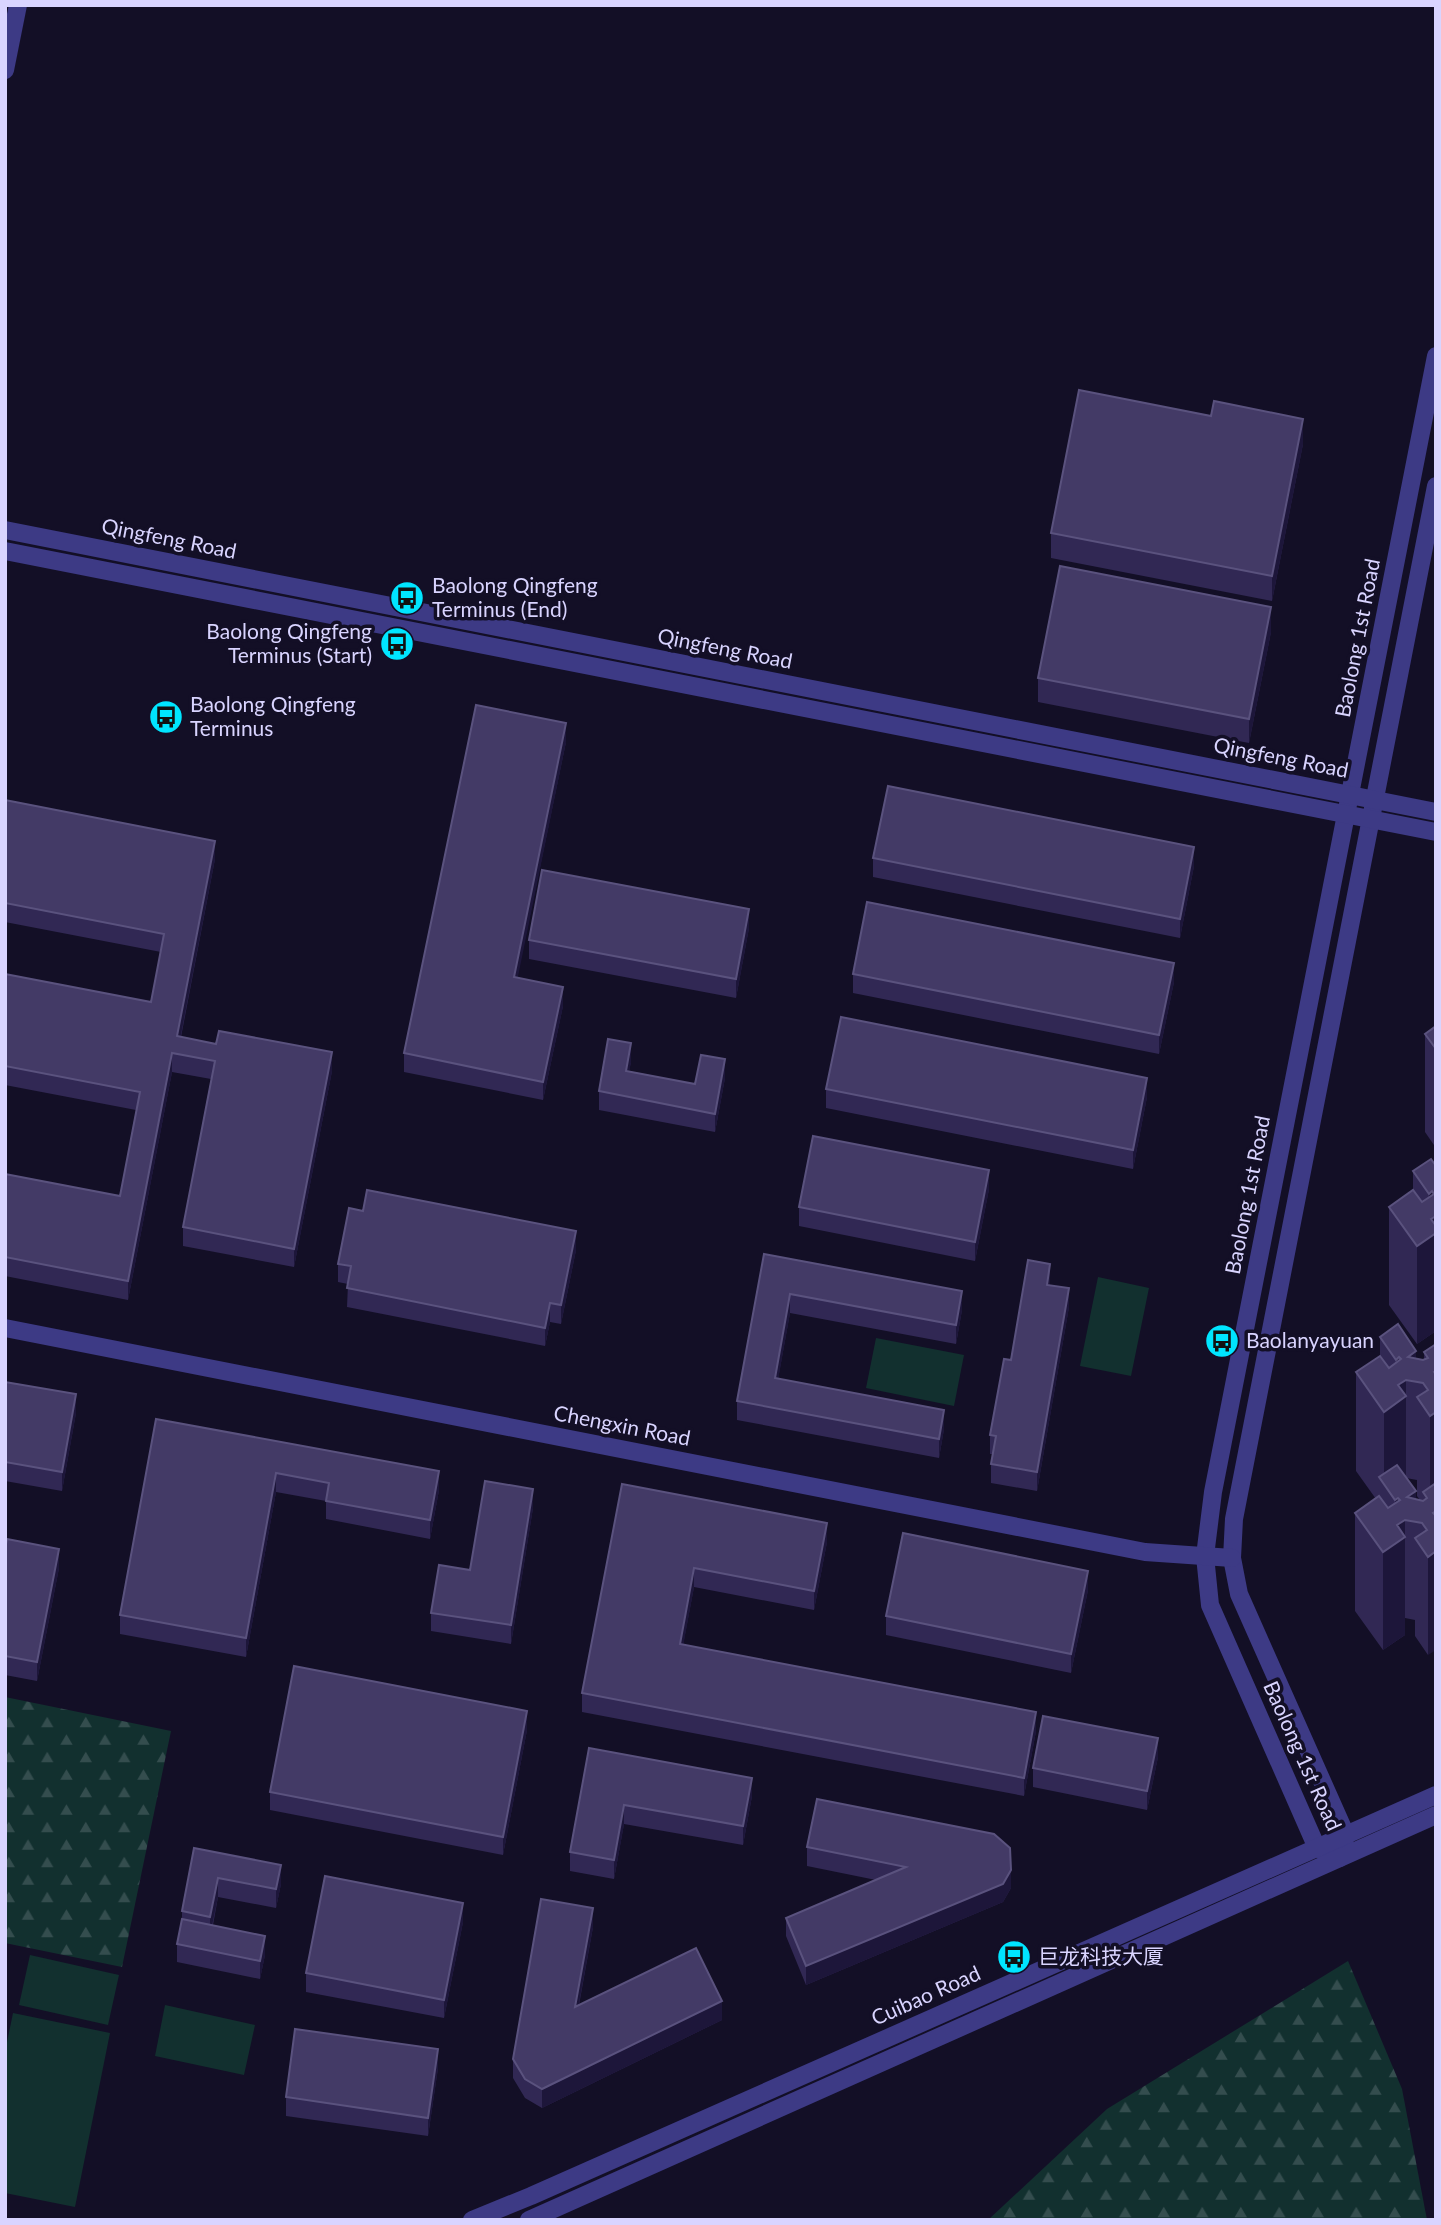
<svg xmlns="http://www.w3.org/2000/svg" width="1441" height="2225" font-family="Lato,'Noto Sans SC',sans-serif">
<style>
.grass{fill:#12302f}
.forest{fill:url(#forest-firs)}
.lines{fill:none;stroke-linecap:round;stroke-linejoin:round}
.minor{stroke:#3d3a85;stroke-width:18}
.wall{fill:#312854;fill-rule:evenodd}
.shaded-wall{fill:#1d163a}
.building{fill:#433a66;stroke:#5a527e;stroke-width:2}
.labels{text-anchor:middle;stroke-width:7;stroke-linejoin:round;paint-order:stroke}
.street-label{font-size:21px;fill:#d9d4ff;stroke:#130f26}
.poi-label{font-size:21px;fill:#d9d4ff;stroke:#130f26;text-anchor:start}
</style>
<defs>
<pattern id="forest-firs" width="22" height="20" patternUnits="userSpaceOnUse" patternTransform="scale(1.75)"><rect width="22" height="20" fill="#12302f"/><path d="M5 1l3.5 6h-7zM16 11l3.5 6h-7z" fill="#344d4e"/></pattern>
</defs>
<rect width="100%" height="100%" fill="#130f26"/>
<g class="grass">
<path d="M1098 1277 1149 1288 1131 1376 1080 1366Z"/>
<path d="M876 1338 964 1355 954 1406 866 1388Z"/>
<path d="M30 1955 119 1975 108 2025 19 2005Z"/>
<path d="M165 2005 255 2025 244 2075 155 2056Z"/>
<path d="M13 2013 110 2033 75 2207 5 2193V2052Z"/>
</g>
<g class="forest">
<path d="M5 1697 171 1731 122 1967 5 1943Z"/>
<path d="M1348 1961 1402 2089 1427 2220H988L1107 2109Z"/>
</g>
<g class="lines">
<g class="minor">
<path d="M5 70 18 5"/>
<path d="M1436 356 1213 1492 1205 1556 1210 1605 1317 1848 1340 1858 1346 1835 1239 1594 1232 1558 1234 1519 1436 486"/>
<path d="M5 530 1436 812"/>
<path d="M5 551 1436 832"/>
<path d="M5 1328 1145 1552 1232 1558"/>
<path d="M472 2220 531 2196 1436 1795"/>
<path d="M529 2220 1436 1815"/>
</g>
</g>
<g class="wall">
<path d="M1303 444 1272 601 1051 558V533Z"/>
<path d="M1271 632 1249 743 1038 702V678Z"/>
<path d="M566 742 517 978 563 1006 543 1100 404 1072V1053Z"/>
<path d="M5 800 215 859 181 1037 332 1071 294 1267 183 1246V1227L211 1079 172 1072 128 1300 5 1276V1174L120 1196 136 1110 5 1085V974L151 1002 161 952 5 922Z"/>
<path d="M873 858 1194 866 1180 938 873 877Z"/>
<path d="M749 928 736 998 529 959V940Z"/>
<path d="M853 974 1174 982 1159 1054 853 993Z"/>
<path d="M1436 1026V1148L1425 1132V1034Z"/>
<path d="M631 1062 629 1071 695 1084 725 1078 715 1132 599 1110V1091Z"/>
<path d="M826 1089 1147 1097 1133 1169 826 1108Z"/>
<path d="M1436 1166V1331L1417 1344 1389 1305V1207L1413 1190V1171Z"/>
<path d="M989 1189 975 1261 799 1226V1207Z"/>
<path d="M576 1250 561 1324 550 1322 545 1346 347 1307 348 1284 338 1282V1264Z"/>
<path d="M764 1254 962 1310 956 1344 790 1313 778 1379 944 1429 939 1458 737 1420V1401Z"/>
<path d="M1050 1285 1069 1307 1037 1491 991 1483V1464L993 1454H990V1435L1011 1360Z"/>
<path d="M1380 1337 1416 1359 1424 1360V1352L1436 1344 1428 1655 1415 1636V1620L1405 1618V1635L1383 1650 1355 1611V1513L1376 1499 1356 1471V1372L1380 1356ZM1406 1478 1417 1480V1496L1420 1500 1416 1499Z"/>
<path d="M5 1382 76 1413 62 1491 5 1481Z"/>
<path d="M156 1419 439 1490 430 1539 326 1519V1501L276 1492 246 1657 120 1634V1615Z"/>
<path d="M622 1484 827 1542 814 1610 694 1587 683 1645 1036 1731 1024 1796 582 1712V1693Z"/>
<path d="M533 1508 511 1644 431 1631V1613L470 1570Z"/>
<path d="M5 1549 59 1568 37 1681 5 1675Z"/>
<path d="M1088 1590 1071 1673 886 1635V1616Z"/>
<path d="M527 1730 503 1855 270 1810V1792Z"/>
<path d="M589 1748 752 1796 743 1845 624 1824 614 1879 570 1871V1852Z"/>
<path d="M1158 1757 1147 1810 1033 1787V1768Z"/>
<path d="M807 1847 1011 1888 1003 1902 806 1985 786 1936V1918L876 1880 807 1866Z"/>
<path d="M194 1848 281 1884 276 1908 218 1897 213 1925 265 1955 260 1979 177 1962V1944L182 1922V1911Z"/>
<path d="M463 1922 444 2018 306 1992V1973Z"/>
<path d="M593 1927 579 2005 722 2020 542 2108 525 2098 513 2078V2059Z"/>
<path d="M438 2068 428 2136 286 2116V2097Z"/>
</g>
<g class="shaded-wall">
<path d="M1303 419V444L1272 601V576Z"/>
<path d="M1271 607V632L1249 743V719Z"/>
<path d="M566 723V742L514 996V977Z"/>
<path d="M215 841V859L177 1055V1036Z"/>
<path d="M1194 847V866L1180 938V919Z"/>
<path d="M749 909V928L736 998V979Z"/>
<path d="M1174 963V982L1159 1054V1035Z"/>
<path d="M563 987V1006L543 1100V1082Z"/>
<path d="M631 1043V1062L626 1090V1071Z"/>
<path d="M332 1052V1071L294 1267V1249Z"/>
<path d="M172 1053V1072L128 1300V1281Z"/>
<path d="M725 1059V1078L715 1132V1114Z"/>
<path d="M1147 1078V1097L1133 1169V1150Z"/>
<path d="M989 1170V1189L975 1261V1242Z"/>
<path d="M1432 1191V1218L1436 1216V1331L1417 1344V1246L1429 1238V1194Z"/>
<path d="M576 1231V1250L561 1324V1305Z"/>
<path d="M1050 1264V1283L1047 1303V1285Z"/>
<path d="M1069 1288V1307L1037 1491V1472Z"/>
<path d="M962 1291V1310L956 1344V1325Z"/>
<path d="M790 1294V1313L775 1397V1378Z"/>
<path d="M550 1303V1322L545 1346V1328Z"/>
<path d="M1416 1351V1382L1408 1357Z"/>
<path d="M1399 1357V1384L1406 1380V1495L1398 1498V1524L1405 1520V1635L1383 1650V1552L1395 1544V1500L1384 1485V1412L1396 1404V1360Z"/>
<path d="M1436 1371V1510L1430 1514V1416L1434 1372Z"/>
<path d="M76 1394V1413L62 1491V1472Z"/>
<path d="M944 1410V1429L939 1458V1439Z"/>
<path d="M439 1471V1490L430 1539V1520Z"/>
<path d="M276 1473V1492L246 1657V1638Z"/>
<path d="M533 1489V1508L511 1644V1625Z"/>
<path d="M1416 1491V1522L1407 1497Z"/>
<path d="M1436 1511V1650L1428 1655V1557L1433 1513Z"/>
<path d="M827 1523V1542L814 1610V1591Z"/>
<path d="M59 1549V1568L37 1681V1662Z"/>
<path d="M694 1568V1587L680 1663V1644Z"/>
<path d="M1088 1571V1590L1071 1673V1654Z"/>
<path d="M527 1711V1730L503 1855V1837Z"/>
<path d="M1036 1712V1731L1024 1796V1778Z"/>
<path d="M1158 1738V1757L1147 1810V1791Z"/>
<path d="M752 1778V1796L743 1845V1826Z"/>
<path d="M624 1805V1824L614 1879V1860Z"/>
<path d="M281 1865V1884L276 1908V1889Z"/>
<path d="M1011 1870V1888L1003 1902 806 1985V1966Z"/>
<path d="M218 1878V1897L210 1935V1917Z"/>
<path d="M463 1903V1922L444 2018V2000Z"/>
<path d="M593 1908V1927L575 2025V2007Z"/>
<path d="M265 1936V1955L260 1979V1961Z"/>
<path d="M722 2001V2020L542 2108V2089Z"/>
<path d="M438 2049V2068L428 2136V2118Z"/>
</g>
<g class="building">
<path d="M1079 390 1211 416 1214 401 1303 419 1272 576 1051 533Z"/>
<path d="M1060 566 1271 607 1249 719 1038 678Z"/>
<path d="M476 705 566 723 514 977 563 987 543 1082 404 1053Z"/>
<path d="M888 786 1194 847 1180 919 873 858Z"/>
<path d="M5 800 215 841 177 1036 216 1044 219 1031 332 1052 294 1249 183 1227 215 1061 172 1053 128 1281 5 1257V1174L120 1196 140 1092 5 1066V974L151 1002 164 934 5 903Z"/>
<path d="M542 870 749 909 736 979 529 940Z"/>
<path d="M867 902 1174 963 1159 1035 853 974Z"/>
<path d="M841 1017 1147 1078 1133 1150 826 1089Z"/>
<path d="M1436 1026V1049L1425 1034Z"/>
<path d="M608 1039 631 1043 626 1071 695 1084 701 1055 725 1059 715 1114 599 1091Z"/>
<path d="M813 1136 989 1170 975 1242 799 1207Z"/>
<path d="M1431 1159 1436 1166V1216L1431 1219 1436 1226V1233L1417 1246 1389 1207 1413 1190 1422 1202 1434 1194 1432 1191 1429 1194 1413 1171Z"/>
<path d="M367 1190 576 1231 561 1305 550 1303 545 1328 347 1288 351 1266 338 1264 349 1208 363 1211Z"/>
<path d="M764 1254 962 1291 956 1325 790 1294 775 1378 944 1410 939 1439 737 1401Z"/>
<path d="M1028 1260 1050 1264 1047 1285 1069 1288 1037 1472 991 1464 996 1436 990 1435 1004 1359 1011 1360Z"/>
<path d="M1398 1324 1416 1351 1408 1357 1423 1360 1428 1358 1424 1352 1436 1344V1371L1434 1372 1436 1375V1412L1430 1416 1417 1397 1428 1390 1423 1383 1406 1380 1398 1385 1406 1396 1384 1412 1356 1372 1380 1356 1389 1368 1401 1359 1399 1357 1396 1360 1380 1337Z"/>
<path d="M5 1382 76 1394 62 1472 5 1462Z"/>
<path d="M156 1419 439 1471 430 1520 326 1501 329 1483 276 1473 246 1638 120 1615Z"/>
<path d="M1397 1465 1416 1491 1407 1497 1423 1501 1427 1498 1423 1492 1436 1483V1511L1433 1513 1436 1516V1551L1428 1557 1415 1538 1427 1530 1422 1523 1405 1520 1397 1525 1405 1537 1383 1552 1355 1513 1379 1496 1388 1508 1400 1500 1398 1498 1395 1500 1379 1477Z"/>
<path d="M485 1481 533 1489 511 1625 431 1613 439 1565 470 1570Z"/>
<path d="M622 1484 827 1523 814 1591 694 1568 680 1644 1036 1712 1024 1778 582 1693Z"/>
<path d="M903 1533 1088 1571 1071 1654 886 1616Z"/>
<path d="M7 1539 59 1549 37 1662 5 1656V1549Z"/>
<path d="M294 1666 527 1711 503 1837 270 1792Z"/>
<path d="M1043 1716 1158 1738 1147 1791 1033 1768Z"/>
<path d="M589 1748 752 1778 743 1826 624 1805 614 1860 570 1852Z"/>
<path d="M817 1799 994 1834 1010 1848 1011 1870 1003 1884 806 1966 786 1918 906 1867 807 1847Z"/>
<path d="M194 1848 281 1865 276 1889 218 1878 210 1917 182 1911Z"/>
<path d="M325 1876 463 1903 444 2000 306 1973Z"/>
<path d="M541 1899 593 1908 575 2007 696 1948 722 2001 542 2089 525 2079 513 2059Z"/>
<path d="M182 1919 265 1936 260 1961 177 1944Z"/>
<path d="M295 2029 438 2049 428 2118 286 2097Z"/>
</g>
<defs>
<g id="bus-disc" transform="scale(1.75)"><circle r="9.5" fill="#00e5ff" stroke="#130f26"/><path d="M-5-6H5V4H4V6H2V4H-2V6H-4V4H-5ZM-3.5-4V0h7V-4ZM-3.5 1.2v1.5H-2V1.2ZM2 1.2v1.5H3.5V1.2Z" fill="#111"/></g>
</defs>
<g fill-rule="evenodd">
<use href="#bus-disc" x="407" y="598"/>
<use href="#bus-disc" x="397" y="644"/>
<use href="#bus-disc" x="166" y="717"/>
<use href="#bus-disc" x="1222" y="1341"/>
<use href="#bus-disc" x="1014" y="1957"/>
</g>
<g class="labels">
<g class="street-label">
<text transform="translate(169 539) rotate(11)" y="7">Qingfeng Road</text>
<text transform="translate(1358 638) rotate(-79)" y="7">Baolong 1st Road</text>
<text transform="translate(725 649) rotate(11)" y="7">Qingfeng Road</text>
<text transform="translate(1281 758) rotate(11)" y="7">Qingfeng Road</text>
<text transform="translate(1248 1195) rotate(-79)" y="7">Baolong 1st Road</text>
<text transform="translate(622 1426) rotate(11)" y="7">Chengxin Road</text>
<text transform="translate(1302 1756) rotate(66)" y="7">Baolong 1st Road</text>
<text transform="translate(926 1996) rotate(-24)" y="7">Cuibao Road</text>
</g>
<g class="poi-label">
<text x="432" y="593">Baolong Qingfeng<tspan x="432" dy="24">Terminus (End)</tspan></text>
<text x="372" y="639" text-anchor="end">Baolong Qingfeng<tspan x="372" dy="24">Terminus (Start)</tspan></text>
<text x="190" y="712">Baolong Qingfeng<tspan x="190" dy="24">Terminus</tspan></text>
<text x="1246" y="1348">Baolanyayuan</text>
<text x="1038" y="1964">巨龙科技大厦</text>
</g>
</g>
<rect width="1441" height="2225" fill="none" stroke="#d9d4ff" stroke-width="14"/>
</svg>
